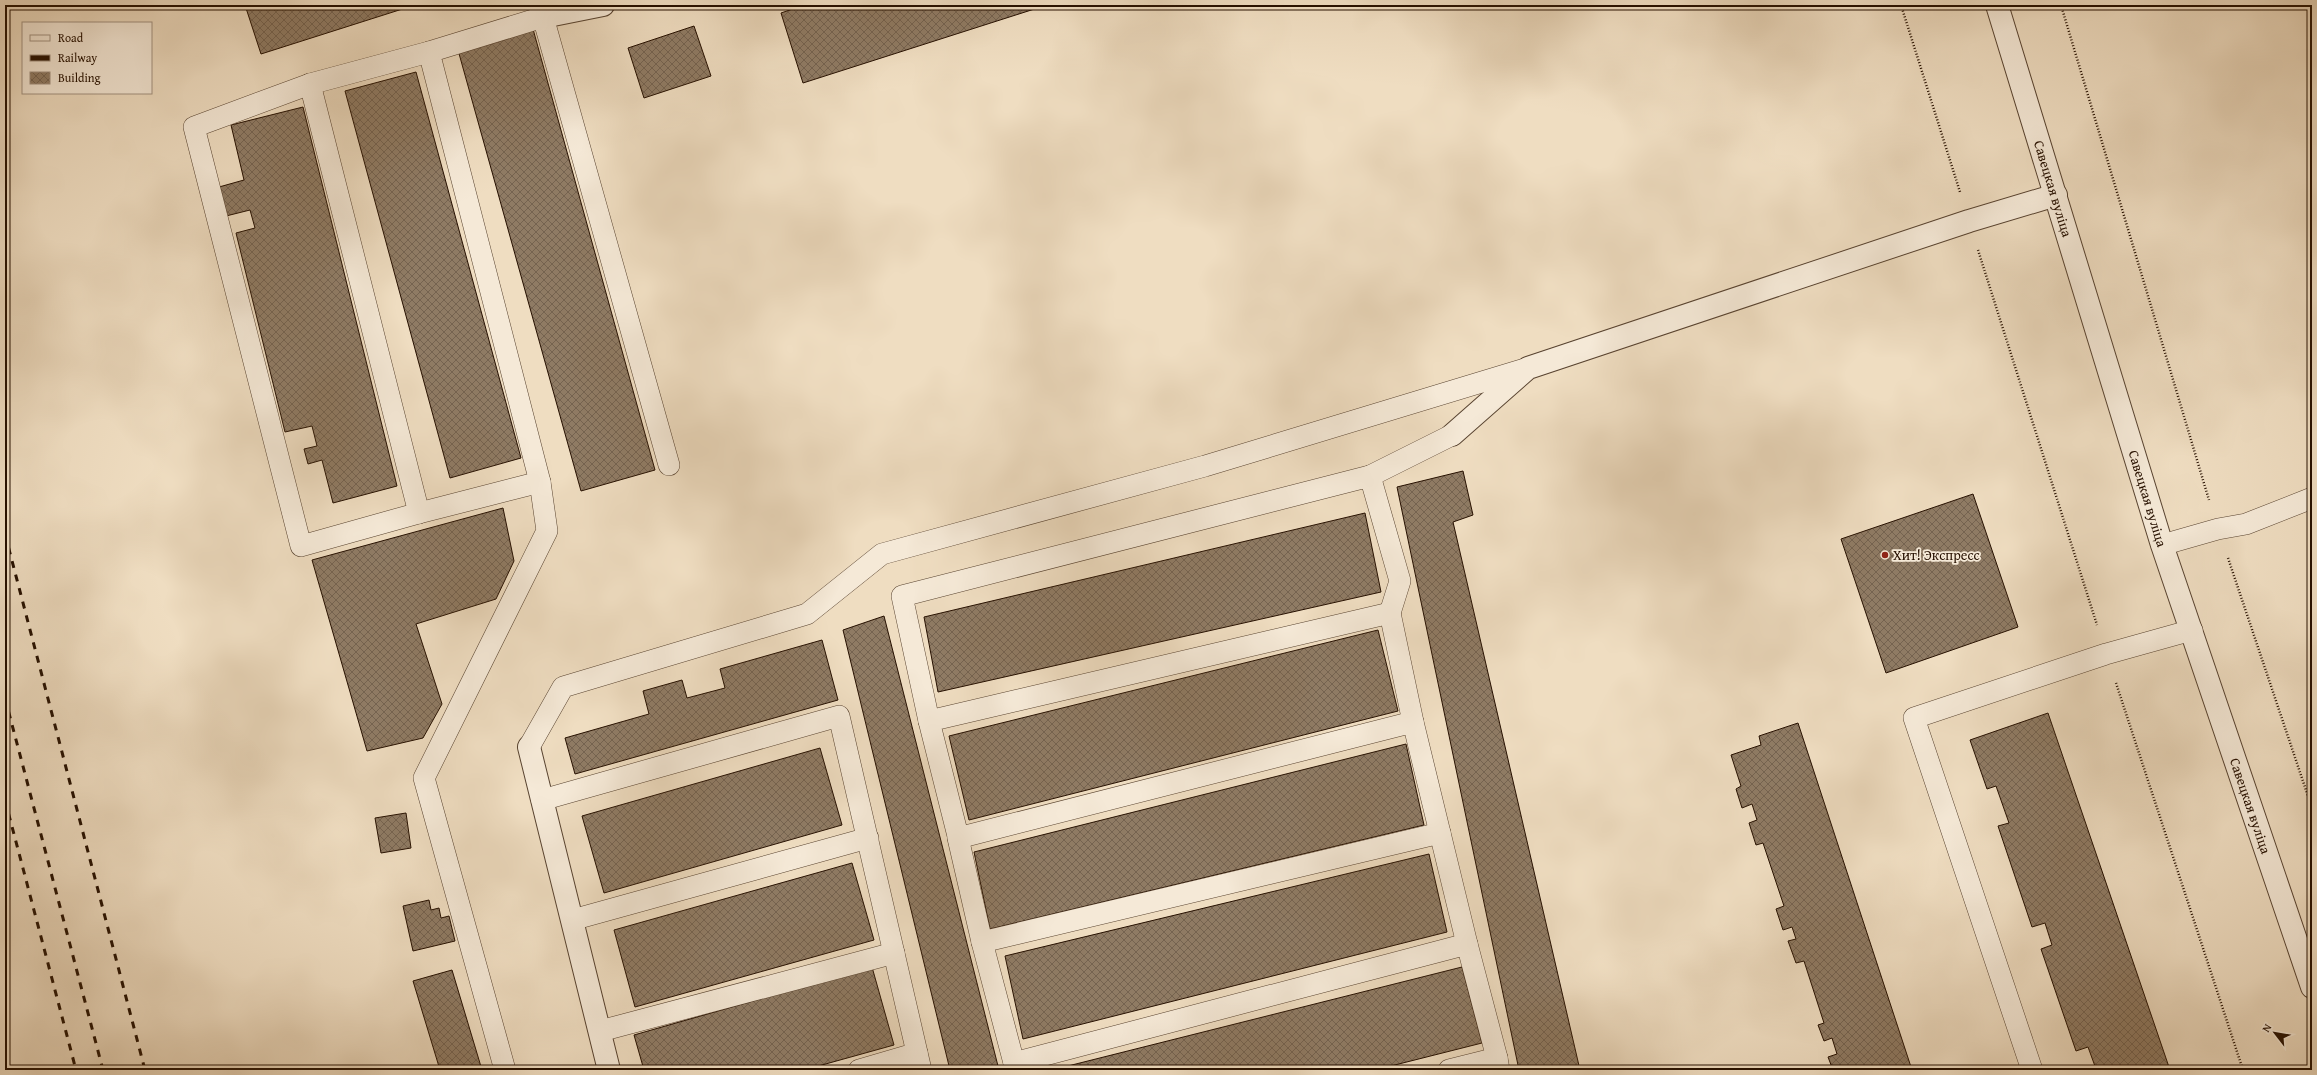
<svg xmlns="http://www.w3.org/2000/svg" width="2317" height="1075" font-family="'Gentium Book Plus',serif">
<style>
.building{fill:url(#building-cross-hatch);stroke:#261000}
.lines{fill:none;stroke-linecap:round;stroke-linejoin:round}
.lane-casing{stroke:#584330;stroke-width:22}
.street-casing{stroke:#584330;stroke-width:24}
.path{stroke:#261000;stroke-width:2.5;stroke-dasharray:1 2;stroke-linecap:butt}
.lane{stroke:#f5e9d7;stroke-width:21}
.street{stroke:#f5e9d7;stroke-width:22}
.rail{stroke:#261000;stroke-width:3;stroke-dasharray:7 7;stroke-linecap:butt}
.poi-dot{fill:#8f2418;stroke:#f5e9d7;stroke-width:1.5}
.labels{text-anchor:middle;stroke-width:3.5;stroke-linejoin:round;paint-order:stroke}
.street-label{font-size:14px;fill:#261000;stroke:#f5e9d7}
.poi-label{font-size:14px;fill:#261000;stroke:#f5e9d7;text-anchor:start}
</style>
<defs>
<pattern id="building-cross-hatch" width="8" height="8" patternUnits="userSpaceOnUse"><rect width="8" height="8" fill="#8f7b64"/><path d="M0 0l8 8M0 8l8-8" fill="none" stroke="#756350"/></pattern>
</defs>
<rect width="100%" height="100%" fill="#efddc1"/>
<filter id="stains"><feTurbulence type="fractalNoise" baseFrequency=".005" numOctaves="4"/><feColorMatrix values="0 0 0 0 .2 0 0 0 0 .09 0 0 0 0 .02 0 0 0 .5 -.17"/></filter>
<radialGradient id="worn" r=".72"><stop offset=".6" stop-color="#630" stop-opacity="0"/><stop offset="1" stop-color="#630" stop-opacity=".3"/></radialGradient>
<g class="building">
<path d="M245 5H415L261 54Z"/>
<path d="M804 5H1047L803 83 781 13Z"/>
<path d="M694 26 711 76 644 98 628 48Z"/>
<path d="M533 29 655 470 581 491 458 50Z"/>
<path d="M416 72 521 458 450 478 345 91Z"/>
<path d="M303 107 397 486 333 503 322 460 308 464 304 449 317 446 312 426 285 432 236 233 255 228 250 210 226 216 219 187 244 180 231 125Z"/>
<path d="M2312 144V155L2309 145Z"/>
<path d="M1463 471 1473 515 1453 522 1580 1070H1519L1397 487Z"/>
<path d="M1973 494 2018 627 1886 673 1841 539Z"/>
<path d="M503 508 514 561 496 599 416 624 442 704 423 738 367 751 312 560Z"/>
<path d="M1365 513 1381 592 938 692 924 617Z"/>
<path d="M884 616 999 1070H950L843 630Z"/>
<path d="M1378 630 1398 711 969 820 949 736Z"/>
<path d="M822 640 838 700 575 774 565 738 649 714 643 691 682 680 687 698 725 688 720 669Z"/>
<path d="M2048 713 2170 1070H2094L2096 1069 2088 1047 2076 1051 2041 949 2052 945 2045 923 2032 927 1998 826 2009 823 1996 786 1987 789 1970 740Z"/>
<path d="M1798 723 1912 1070H1833L1828 1057 1837 1054 1832 1038 1824 1041 1818 1025 1824 1023 1804 961 1796 963 1788 941 1796 939 1792 927 1783 930 1776 909 1784 906 1763 843 1756 845 1749 823 1757 820 1752 804 1742 808 1736 789 1741 786 1731 755 1761 745 1759 736Z"/>
<path d="M1406 744 1424 825 990 929 974 852Z"/>
<path d="M820 748 842 825 604 893 582 816Z"/>
<path d="M406 813 411 848 381 853 375 818Z"/>
<path d="M1429 854 1447 932 1023 1039 1005 956Z"/>
<path d="M852 863 874 940 635 1007 614 930Z"/>
<path d="M429 900 431 910 439 908 441 918 449 916 455 941 413 951 403 906Z"/>
<path d="M872 967 894 1045 804 1070H644L634 1035Z"/>
<path d="M1462 967 1482 1043 1375 1070H1052Z"/>
<path d="M452 970 482 1070H440L413 981Z"/>
</g>
<g class="lines">
<g class="lane-casing">
<g id="lane">
<path d="M429 52 310 84 194 127 301 546 419 513 540 482"/>
<path d="M310 84 419 513"/>
<path d="M1370 476 1452 435"/>
<path d="M2162 545 2218 529 2246 524 2312 498"/>
<path d="M929 721 902 596 1370 476 1400 581 1390 613"/>
<path d="M529 747 563 687 807 614 882 554 1205 466 1528 368"/>
<path d="M542 800 839 716 921 1070"/>
<path d="M960 844 929 721 1390 613 1413 722"/>
<path d="M572 920 868 838"/>
<path d="M982 942 958 838 1413 722 1440 833"/>
<path d="M600 1031 894 953"/>
<path d="M1014 1063 982 942 1440 833 1467 944"/>
<path d="M505 1070 424 778 547 531 540 482 429 52 543 17 669 465"/>
<path d="M859 1070 917 1053"/>
<path d="M1016 1070 1014 1063 1467 944 1497 1058"/>
<path d="M1449 1070 1497 1058 1499 1070"/>
<path d="M2032 1070 1914 718 2106 654 2192 630"/>
</g>
</g>
<g class="street-casing">
<g id="street">
<path id="s1" d="M1997 5 2162 545 2312 987"/>
<path d="M543 17 603 5"/>
<path d="M1452 435 1528 368 1969 221 2056 195"/>
<path d="M529 747 609 1070"/>
</g>
</g>
<g class="path">
<path d="M1901 5 1960 192"/>
<path d="M2061 5 2209 500"/>
<path d="M1978 250 2097 625"/>
<path d="M2228 558 2312 808"/>
<path d="M2116 683 2243 1070"/>
</g>
<use href="#lane" class="lane"/>
<use href="#street" class="street"/>
<g class="rail">
<path d="M5 534 145 1070"/>
<path d="M5 698 103 1070"/>
<path d="M5 800 76 1070"/>
</g>
</g>
<circle class="poi-dot" cx="1885" cy="555" r="4"/>
<g class="labels">
<g class="street-label">
<text dy="5" stroke="none"><textPath href="#s1" startOffset="192">Савецкая вуліца</textPath></text>
<text dy="5" stroke="none"><textPath href="#s1" startOffset="516">Савецкая вуліца</textPath></text>
<text dy="5" stroke="none"><textPath href="#s1" startOffset="840">Савецкая вуліца</textPath></text>
</g>
<g class="poi-label">
<text x="1893" y="560">Хит! Экспресс</text>
</g>
</g>
<rect width="2317" height="1075" fill="none" stroke="#efddc1" stroke-width="20"/>
<rect x="6" y="6" width="2305" height="1063" fill="none" stroke="#261000" stroke-width="2"/>
<rect x="10" y="10" width="2297" height="1055" fill="none" stroke="#261000"/>
<rect x="22" y="22" width="130" height="72" fill="#f5e9d7" stroke="#a29281"/>
<rect x="30" y="35" width="20" height="6" fill="#f5e9d7" stroke="#a29281"/>
<text x="58" y="42" font-size="12" fill="#261000">Road</text>
<rect x="30" y="55" width="20" height="6" fill="#261000" stroke="#a29281"/>
<text x="58" y="62" font-size="12" fill="#261000">Railway</text>
<rect x="30" y="72" width="20" height="12" fill="url(#building-cross-hatch)" stroke="#a29281"/>
<text x="58" y="82" font-size="12" fill="#261000">Building</text>
<g transform="translate(2275 1033) rotate(301)" stroke="#f5e9d7" stroke-width="3" paint-order="stroke">
<path d="M0-3L7 15L0 10L-7 15Z" fill="#261000"/>
<text y="-6" font-size="11" font-weight="bold" text-anchor="middle" fill="#261000">N</text>
</g>
<rect width="100%" height="100%" filter="url(#stains)"/>
<rect width="100%" height="100%" fill="url(#worn)"/>
</svg>
